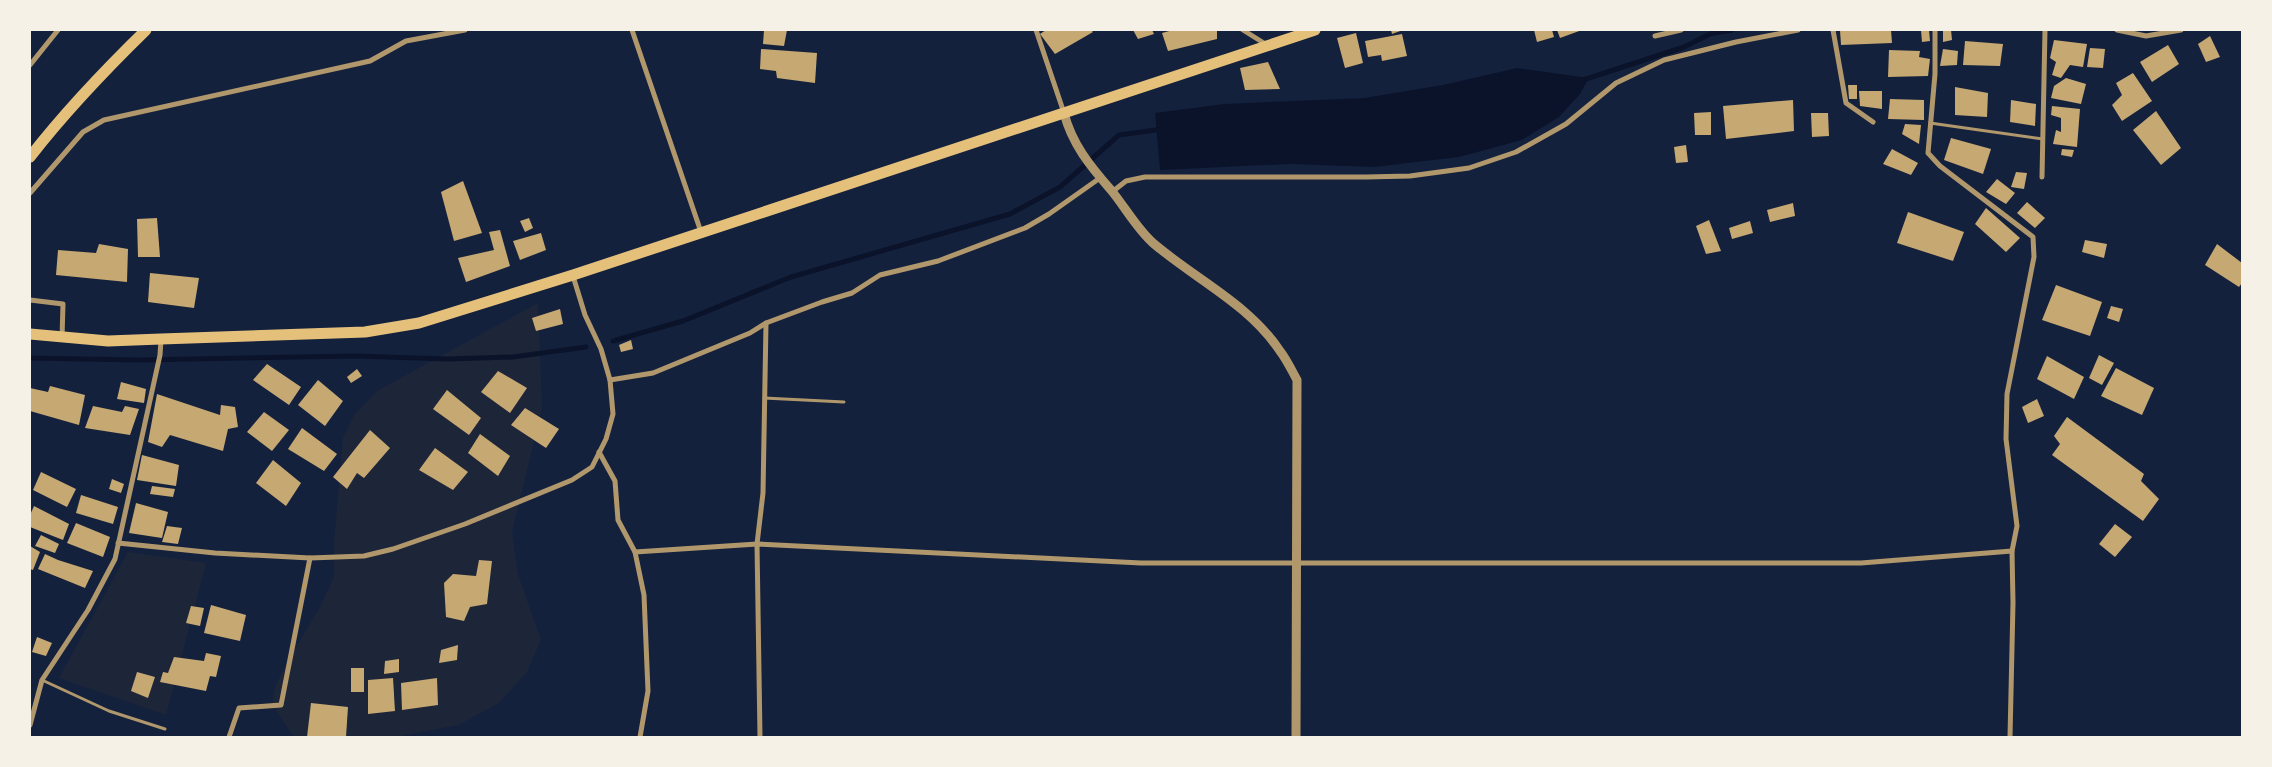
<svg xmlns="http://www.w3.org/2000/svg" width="2272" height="767" font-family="Overpass,sans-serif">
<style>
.green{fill:#1d2539}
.water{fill:#0b132b}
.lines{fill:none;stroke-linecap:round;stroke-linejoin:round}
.stream{stroke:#0b132b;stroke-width:5}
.building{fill:#c6a872}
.service{stroke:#b1986c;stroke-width:3}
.minor{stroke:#b1986c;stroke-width:5}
.tertiary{stroke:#b1986c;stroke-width:9}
.trunk{stroke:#e5c07b;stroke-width:11}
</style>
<rect width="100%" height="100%" fill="#14213d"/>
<g class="green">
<path d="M538 303 542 408 512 532 518 574 541 640 527 672 499 703 458 725 397 737H295L290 732 272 704 275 687 289 659 319 609 334 577V543L343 438 355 414 377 391Z"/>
<path d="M128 552 206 563 166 715 59 678Z"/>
</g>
<path class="water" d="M1517 68 1589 78 1580 94 1559 117 1522 140 1459 157 1374 167 1291 164 1160 170 1155 113 1224 104 1364 98 1443 85Z"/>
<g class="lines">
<g class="stream">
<path d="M1583 80 1684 47 1710 34 1732 30"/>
<path d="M613 341 683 321 791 277 1010 214 1060 187 1119 135 1163 129"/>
<path d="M30 358 139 360 354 356 448 359 513 357 586 347"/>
</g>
</g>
<g class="building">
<path d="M764 30H787L784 46 763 44Z"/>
<path d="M1046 30H1091L1093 32 1055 54 1040 34Z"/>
<path d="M1133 30H1152L1154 34 1138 39Z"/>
<path d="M1173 30 1217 31V39L1168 51 1162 33Z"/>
<path d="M1391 30H1403L1392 34Z"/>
<path d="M1534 30H1552L1554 37 1537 42Z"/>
<path d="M1557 30H1582L1560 38Z"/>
<path d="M1840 30H1891L1892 43 1841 45Z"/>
<path d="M1921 30H1929L1930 41 1922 42Z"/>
<path d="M1943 30H1951L1952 40 1943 42Z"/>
<path d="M1356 33 1363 63 1345 68 1337 38Z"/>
<path d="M1402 34 1407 56 1382 61 1381 55 1368 57 1365 41Z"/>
<path d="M2210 36 2220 57 2206 62 2198 44Z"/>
<path d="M2054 40 2087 44 2083 67 2070 65 2061 78 2052 75 2056 62 2050 58Z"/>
<path d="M1965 41 2003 44 2000 66 1963 65Z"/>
<path d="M2168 45 2179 64 2152 82 2140 62Z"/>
<path d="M2090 48 2105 49 2103 68 2087 67Z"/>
<path d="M761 49 817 53 815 83 777 78 776 71 760 69Z"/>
<path d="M1943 49 1958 51 1957 65 1940 66Z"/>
<path d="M1889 50 1920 51 1919 57 1930 59 1928 76 1888 77Z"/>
<path d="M1268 62 1280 89 1245 90 1240 68Z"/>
<path d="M2133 73 2152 101 2122 121 2112 105 2122 95 2116 83Z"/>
<path d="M2066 78 2086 84 2081 104 2051 98 2054 86Z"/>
<path d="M1848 85H1857V99H1849Z"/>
<path d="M1955 87 1988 93 1987 117 1955 115Z"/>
<path d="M1859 91H1882V109L1860 106Z"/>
<path d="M1890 99 1924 100V120L1888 119Z"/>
<path d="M1793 100 1794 131 1726 139 1723 106Z"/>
<path d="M2011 100 2036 104 2035 126 2010 122Z"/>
<path d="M2052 106 2080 109 2077 147 2053 144 2056 130 2061 132V118L2051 115Z"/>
<path d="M2156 111 2181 148 2161 165 2133 130Z"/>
<path d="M1711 112V135H1695L1694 113Z"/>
<path d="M1811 113H1828L1829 136 1812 137Z"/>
<path d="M1905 124 1921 125 1919 144 1902 134Z"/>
<path d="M1951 138 1991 149 1983 174 1944 160Z"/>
<path d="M1686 145 1688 162 1676 163 1674 147Z"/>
<path d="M1892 149 1918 163 1911 175 1883 164Z"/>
<path d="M2062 149 2074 150 2072 157 2061 155Z"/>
<path d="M2016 172 2027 173 2024 189 2011 187Z"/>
<path d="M1997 179 2015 193 2006 204 1986 192Z"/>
<path d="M463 181 482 233 454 241 441 192Z"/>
<path d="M2027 202 2045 218 2035 228 2017 213Z"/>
<path d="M1793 203 1795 216 1770 222 1767 210Z"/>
<path d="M1986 208 2020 238 2006 252 1975 224Z"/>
<path d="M1908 212 1964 232 1953 261 1897 243Z"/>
<path d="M157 218 160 257H138L137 219Z"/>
<path d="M529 218 533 228 525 232 520 221Z"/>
<path d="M1709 220 1721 251 1706 254 1696 226Z"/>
<path d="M1750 221 1753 233 1732 239 1729 228Z"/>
<path d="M500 230 510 266 466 282 458 258 494 250 489 232Z"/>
<path d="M541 233 546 250 520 260 513 241Z"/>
<path d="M2085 240 2107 244 2104 258 2082 252Z"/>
<path d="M99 244 128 249 127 282 56 275 58 250 96 253Z"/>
<path d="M2217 244 2242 263V283L2239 287 2205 265Z"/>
<path d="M150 273 199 278 194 308 148 302Z"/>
<path d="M2056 285 2102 302 2090 336 2042 320Z"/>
<path d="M2111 306 2123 309 2119 322 2107 318Z"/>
<path d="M560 309 563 324 536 331 532 318Z"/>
<path d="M631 340 633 349 621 352 619 345Z"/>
<path d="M2099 355 2114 363 2102 385 2089 378Z"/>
<path d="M2047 356 2084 377 2074 399 2037 379Z"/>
<path d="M267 364 301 387 289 405 253 380Z"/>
<path d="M2116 368 2154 388 2142 415 2101 396Z"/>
<path d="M357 369 362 376 351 383 347 377Z"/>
<path d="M498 371 527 388 510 413 481 392Z"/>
<path d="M318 380 343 401 325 426 298 405Z"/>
<path d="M121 382 146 389 144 403 117 399Z"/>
<path d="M50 386 85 395 79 425 30 411V388L48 392Z"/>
<path d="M447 390 481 418 469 435 433 409Z"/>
<path d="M157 394 220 415 221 405 235 407 238 427 228 429 223 451 170 435 162 447 148 442Z"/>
<path d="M2037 399 2044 416 2028 423 2022 407Z"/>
<path d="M93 406 122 412 125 406 139 409 130 435 85 428Z"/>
<path d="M525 408 559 429 546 448 511 425Z"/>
<path d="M264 412 289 430 272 451 247 432Z"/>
<path d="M2067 417 2144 474 2141 481 2159 499 2143 521 2052 455 2060 444 2054 436Z"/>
<path d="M302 428 337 454 324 471 288 449Z"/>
<path d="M370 430 390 448 364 478 357 473 347 489 333 477Z"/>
<path d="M480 434 510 456 498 476 468 453Z"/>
<path d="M435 448 468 472 453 490 419 470Z"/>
<path d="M142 455 179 465 176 486 137 480Z"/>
<path d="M273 460 301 483 286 506 256 483Z"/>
<path d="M41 472 76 489 67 507 33 490Z"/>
<path d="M112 479 124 484 121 493 109 489Z"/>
<path d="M152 486 175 489 173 497 150 494Z"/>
<path d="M81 495 118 507 113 524 76 513Z"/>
<path d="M136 503 168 512 162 538 129 533Z"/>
<path d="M34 506 69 524 63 540 30 527V515Z"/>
<path d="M76 523 110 537 103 557 67 543Z"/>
<path d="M2115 524 2132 537 2115 557 2099 544Z"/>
<path d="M167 526 182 528 178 544 162 542Z"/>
<path d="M41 535 59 544 55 553 35 546Z"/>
<path d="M30 546 40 552 33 570 30 569Z"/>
<path d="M45 554 58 560 93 571 85 588 38 569Z"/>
<path d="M479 560 492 561 487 604 470 607 464 621 446 617 444 583 453 574 476 576Z"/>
<path d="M211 605 246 615 240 641 204 633Z"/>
<path d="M191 606 204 608 200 626 186 623Z"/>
<path d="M37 637 52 643 46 656 32 652Z"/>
<path d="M458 645 457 660 439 663 441 650Z"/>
<path d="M206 653 221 656 216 677 210 676 206 691 160 682 163 672 168 673 174 657 204 661Z"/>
<path d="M399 659V672L384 674 385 661Z"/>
<rect x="351" y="668" width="13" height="24"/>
<path d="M137 672 155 677 148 698 131 691Z"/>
<path d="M393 678 395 711 368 714V680Z"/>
<path d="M437 678 438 705 402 710 401 683Z"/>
<path d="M311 703 348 707 346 737H307Z"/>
</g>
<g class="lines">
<g class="service">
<path d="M1930 123 2043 139"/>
<path d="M764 398 844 402"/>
<path d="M42 680 109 711 165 729"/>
</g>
<g class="minor">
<path d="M632 30 701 232"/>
<path d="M1036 30 1064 113"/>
<path d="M1243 30 1267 45"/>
<path d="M1833 30 1846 103 1873 122"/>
<path d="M1935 30V74L1928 153 1940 166 2033 237 2034 257 2007 394 2006 439 2017 526 2012 551 2013 603 2010 737"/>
<path d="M2117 30 2146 36 2181 30"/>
<path d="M1655 36 1681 30"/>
<path d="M30 65 58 30"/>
<path d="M2042 177 2045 30"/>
<path d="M1112 192 1126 181 1145 177H1366L1410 176 1469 168 1516 152 1566 124 1616 83 1664 60 1736 42 1798 30"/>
<path d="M30 193 83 132 104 120 370 61 406 41 465 30"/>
<path d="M30 300 63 304 62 338"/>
<path d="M610 380 653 373 750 333 766 323 822 302 852 293 880 275 938 261 1025 228 1049 214 1100 178"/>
<path d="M599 452 615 481 618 520 635 552 644 595 648 691 640 737"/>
<path d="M118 543 215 553 310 558 364 556 393 549 465 524 572 480 592 467 606 439 613 414 610 380 601 349 585 315 573 276"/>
<path d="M635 552 757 544 1141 563H1861L2012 551"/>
<path d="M30 725 42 680 88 610 115 559 160 355 161 340"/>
<path d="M229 737 239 708 281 705 310 558"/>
<path d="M760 737 757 544 763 493 766 323"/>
</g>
<path class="tertiary" d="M1064 113C1072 144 1090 166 1111 190 1125 207 1137 229 1153 243 1195 279 1249 304 1280 351 1287 360 1292 371 1297 380L1296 737"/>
<g class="trunk">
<path d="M30 157C65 112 105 70 146 30"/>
<path d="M30 334 108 341 161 339 365 332 419 323 573 275 1315 30"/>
</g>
</g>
<rect width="2272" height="767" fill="none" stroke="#f6f1e7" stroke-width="62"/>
</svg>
